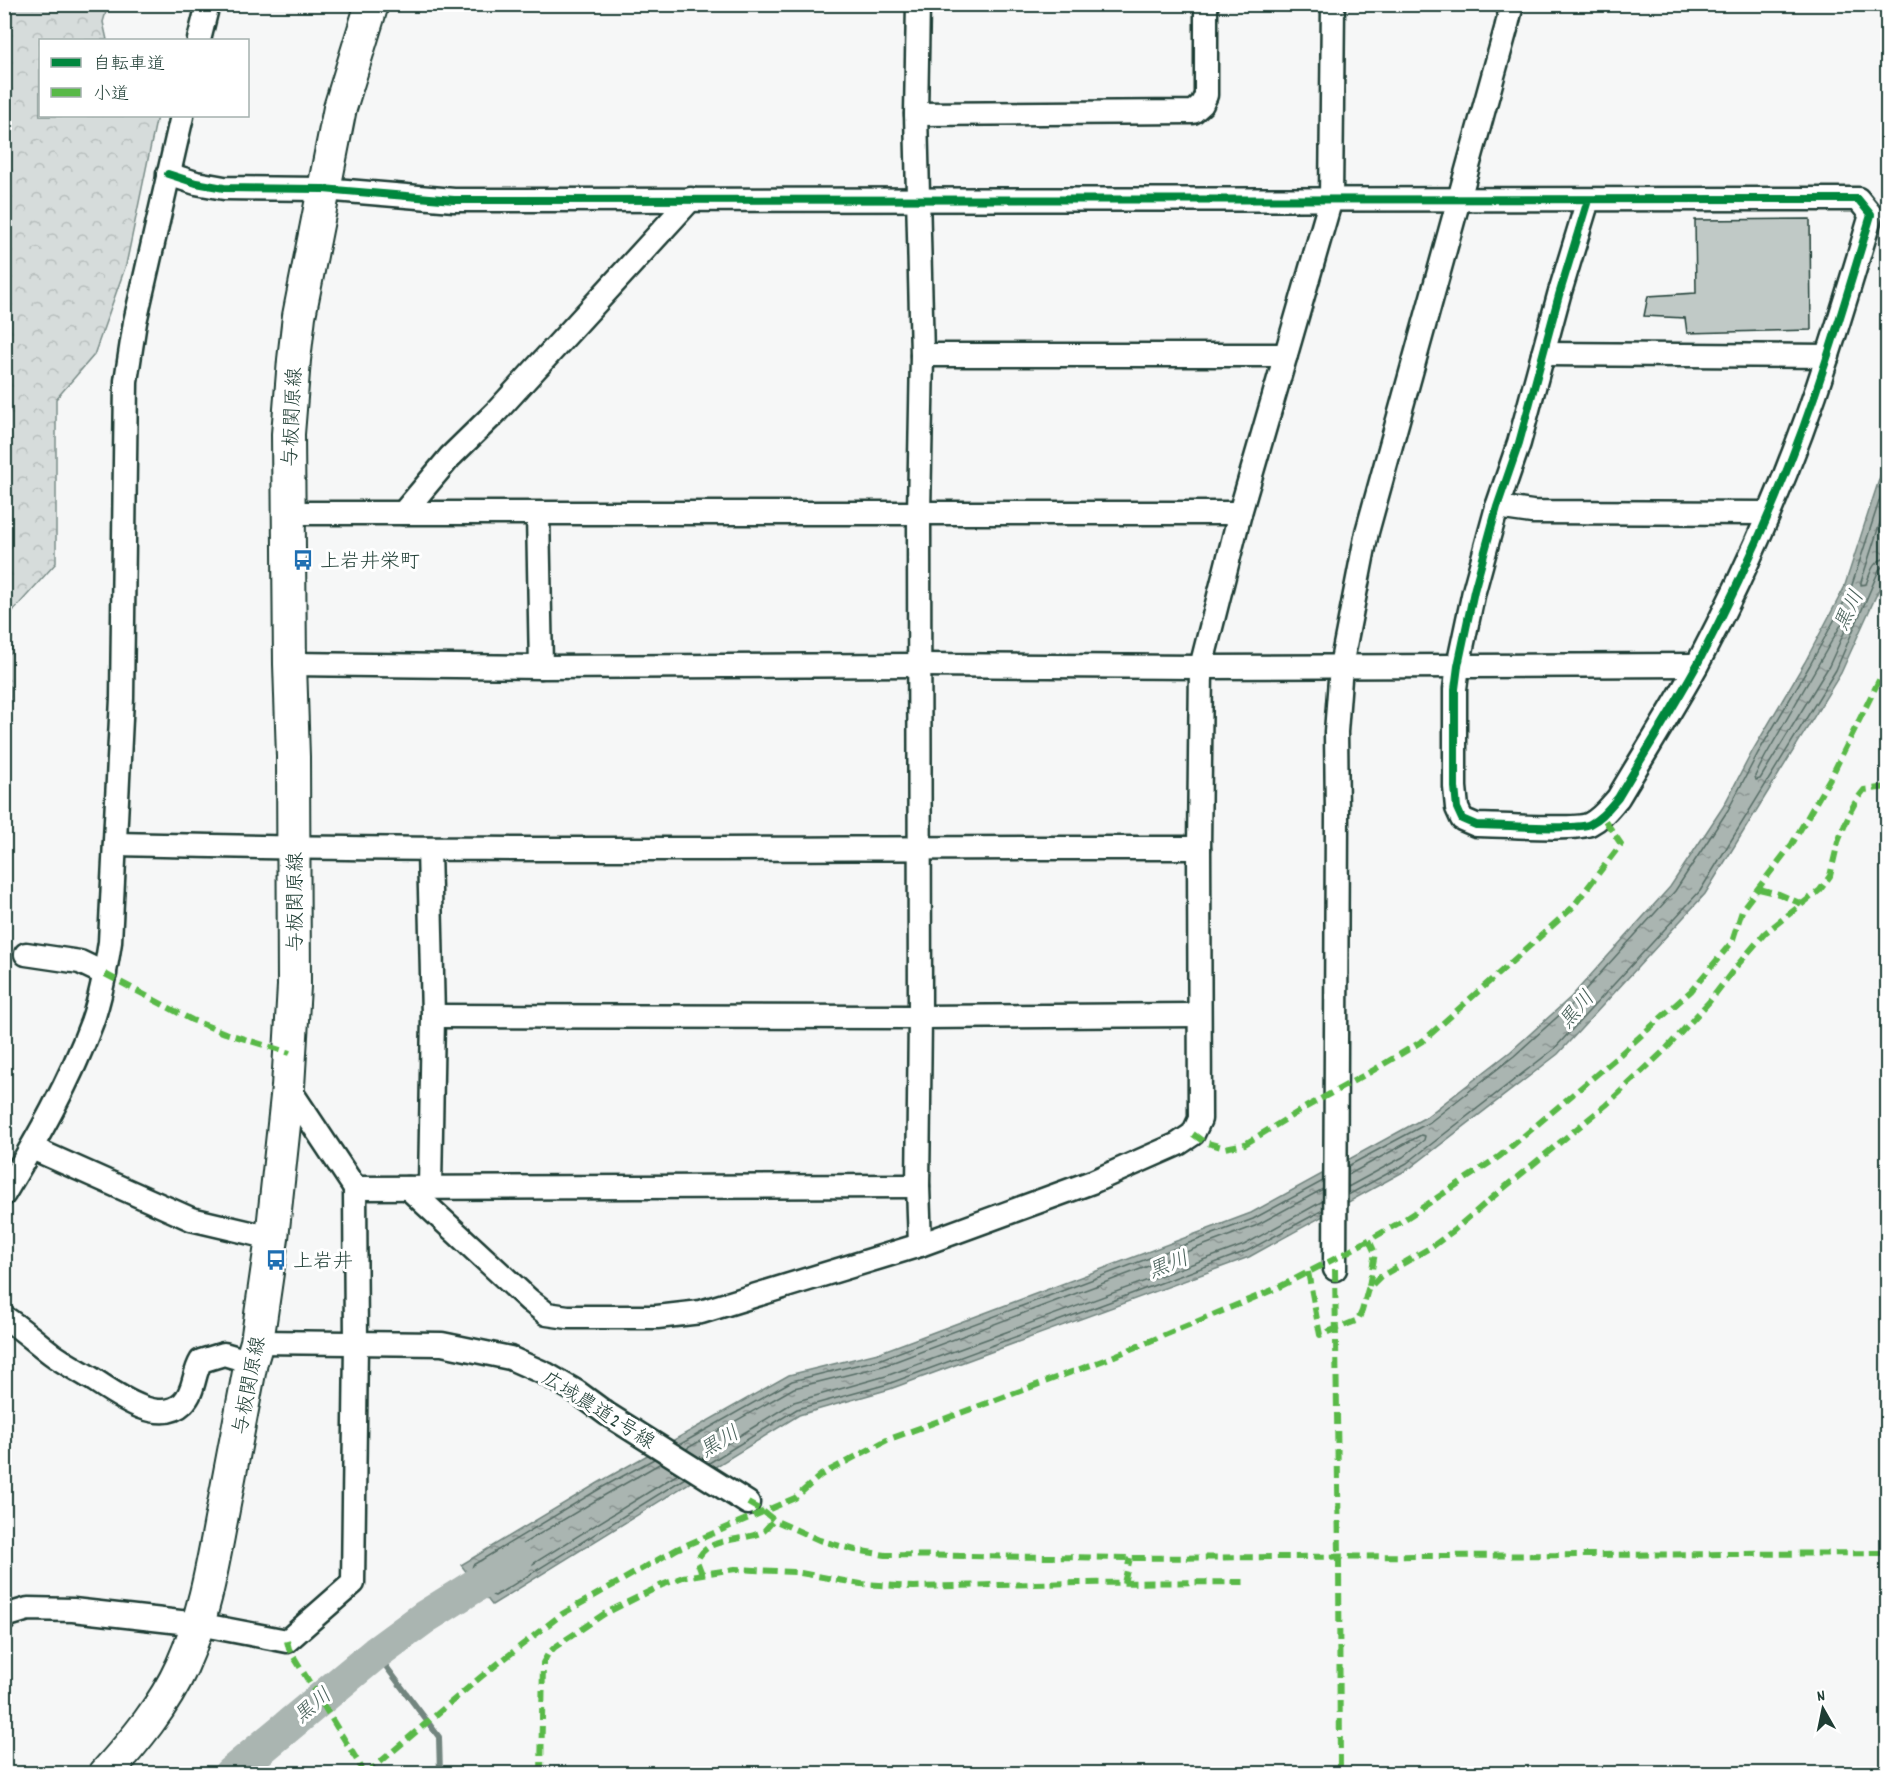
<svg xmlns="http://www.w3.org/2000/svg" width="1892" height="1778" font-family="Dekko,'Klee One',sans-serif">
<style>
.forest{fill:url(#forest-crowns);stroke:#7a8c88;stroke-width:1.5}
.water{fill:url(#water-ripples);stroke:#72857f;stroke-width:1.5}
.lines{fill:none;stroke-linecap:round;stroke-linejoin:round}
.shore{stroke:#576d66;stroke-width:1.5}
.stream{stroke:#72857f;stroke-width:6}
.river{stroke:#aab5b1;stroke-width:34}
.building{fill:#c0c9c6;stroke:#1f3d34;stroke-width:1.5}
.minor-casing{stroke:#1f3d34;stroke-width:27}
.secondary-casing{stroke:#1f3d34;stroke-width:36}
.minor{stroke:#fff;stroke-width:22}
.secondary{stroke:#fff;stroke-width:32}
.quiet{stroke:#58b947;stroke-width:6;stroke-dasharray:12 6;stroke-linecap:butt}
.cycleway-casing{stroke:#fff;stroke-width:11}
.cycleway{stroke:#00873e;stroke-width:8}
.labels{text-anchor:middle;stroke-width:6;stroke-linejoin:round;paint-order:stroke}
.street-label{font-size:20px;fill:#1f3d34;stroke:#fff}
.poi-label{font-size:20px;fill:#1f3d34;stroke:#fff;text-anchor:start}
.water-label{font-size:21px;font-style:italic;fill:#49615a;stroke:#fff}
</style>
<defs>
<pattern id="forest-crowns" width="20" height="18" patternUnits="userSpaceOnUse" patternTransform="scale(1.5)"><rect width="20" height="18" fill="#d6dcdb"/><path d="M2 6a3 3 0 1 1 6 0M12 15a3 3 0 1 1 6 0" fill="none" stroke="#b7bebd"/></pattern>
<pattern id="water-ripples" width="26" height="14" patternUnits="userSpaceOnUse" patternTransform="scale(1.5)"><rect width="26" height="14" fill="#aab5b1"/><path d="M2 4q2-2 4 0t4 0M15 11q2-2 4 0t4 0" fill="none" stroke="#8a9491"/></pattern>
</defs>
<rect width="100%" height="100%" fill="#f6f7f7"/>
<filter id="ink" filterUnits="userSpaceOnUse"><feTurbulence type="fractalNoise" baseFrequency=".0167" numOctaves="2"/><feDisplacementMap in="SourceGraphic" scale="12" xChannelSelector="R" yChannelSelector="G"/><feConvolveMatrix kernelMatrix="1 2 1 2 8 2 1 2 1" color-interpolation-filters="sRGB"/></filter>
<g filter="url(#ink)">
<path class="forest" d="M5 4 108 5 103 22 107 40H40V116H157L126 265 94 355 56 399V563L12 612 11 695 5 731Z"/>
<path class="water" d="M1887 455V564L1880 587 1841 673 1705 894 1558 1054 1410 1168 1249 1257 890 1389 799 1415 492 1605 461 1565 598 1483 789 1375 878 1353 1251 1213 1426 1117 1510 1052 1571 997 1670 887 1723 807 1753 750 1805 662 1844 588Z"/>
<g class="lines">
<g class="shore">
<path d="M1888 498 1861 582V585L1866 584C1871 572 1872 560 1888 558"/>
<path d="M1849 611 1852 612V615L1829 666 1760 779 1756 780 1755 776 1765 757Z"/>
<path d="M1348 1166 1430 1122 1514 1056 1575 1001 1675 891 1728 810 1758 753 1810 665 1850 591 1888 474"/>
<path d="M1348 1187 1403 1157 1424 1140 1425 1136 1421 1135 1348 1175"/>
<path d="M1348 1195 1407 1163 1554 1049 1700 891 1836 670 1879 570 1883 566H1888"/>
<path d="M679 1445 792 1381 881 1359 1253 1219 1323 1181"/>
<path d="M686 1449 794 1388 883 1366 1255 1226 1323 1189"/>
<path d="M654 1459 601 1488 473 1565 472 1569 492 1595 495 1596 685 1478"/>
<path d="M702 1459 794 1402 886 1376 1244 1245 1323 1201"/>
<path d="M661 1463 605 1495 484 1567 483 1571 493 1585 497 1586 678 1474"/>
<path d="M709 1463 797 1409 888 1384 1247 1251 1323 1210"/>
</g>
<path class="stream" d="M376 1653 439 1737 440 1774"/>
<path class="river" d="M230 1774 376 1653 425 1617 516 1560"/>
</g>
<path class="building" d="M1810 219 1811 330 1687 333 1685 318 1644 316 1648 296 1696 293 1695 220Z"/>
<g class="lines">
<g class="minor-casing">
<g id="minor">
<path d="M918 4 916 114 922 355 919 513 920 1017 918 1186 920 1245"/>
<path d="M199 40 208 4"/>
<path d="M916 114 1193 112 1202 104 1206 95V4"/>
<path d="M168 174 196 183 224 188 323 189 454 200 1858 199 1871 215C1857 262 1843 309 1828 355 1795 459 1748 568 1697 665 1672 710 1644 754 1618 798 1609 808 1602 818 1590 824 1576 831 1497 825 1476 825L1462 819 1457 808 1455 787V689L1458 666 1474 591 1497 507 1519 443 1559 295 1588 200"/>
<path d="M1543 354 1828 356"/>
<path d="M922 355H1286"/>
<path d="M1497 507 1532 512 1768 513"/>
<path d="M289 513H1240"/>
<path d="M403 513 450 457 497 411 691 199"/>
<path d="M538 514 541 667"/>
<path d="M290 664 541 667 920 665 1201 667 1696 665"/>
<path d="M115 844C476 853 838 847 1199 848"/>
<path d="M429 849 433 1016 430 1187"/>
<path d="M26 954 80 962 105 974"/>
<path d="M433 1016 920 1017 1198 1015"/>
<path d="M288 1087 355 1188"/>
<path d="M32 1148 191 1219 272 1238"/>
<path d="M408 1188 529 1300 547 1314 568 1317H657L701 1312 920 1245 1092 1182 1178 1144 1193 1134 1200 1119 1199 848 1201 667 1240 513 1331 199 1333 4"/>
<path d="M4 1194C37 1139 70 1082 92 1022 101 996 106 969 110 942L122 698 126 381 135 322 182 116"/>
<path d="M1335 1269 1337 813 1336 732 1341 666 1367 532 1506 29 1512 4"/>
<path d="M4 1317C21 1328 36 1342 52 1354 64 1363 78 1370 91 1378 113 1392 158 1427 183 1403 195 1391 193 1374 201 1361L224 1354 251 1362"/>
<path d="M257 1342 442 1344 510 1358 546 1374 577 1392 607 1414 748 1503"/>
<path d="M4 1620 5 1616 28 1609 73 1610 198 1624 287 1641 353 1583 356 1343 355 1188 918 1186"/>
</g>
</g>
<g class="secondary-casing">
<path id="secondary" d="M105 1774C135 1741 164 1706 182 1666 203 1620 212 1569 221 1520 231 1467 241 1414 251 1362L257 1342 272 1238 288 1087 294 986 293 757 290 664 288 434 294 360 299 316 340 108 372 4"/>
</g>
<use href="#minor" class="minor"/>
<use href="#secondary" class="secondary"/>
<g class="quiet">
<path d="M1759 889 1779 894 1802 904"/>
<path d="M105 974 192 1020 225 1033 290 1053"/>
<path d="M1193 1134 1204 1142 1225 1148 1245 1144 1306 1107 1372 1071 1424 1040 1572 908 1621 844 1602 816"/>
<path d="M1335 1269 1339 1556 1340 1774"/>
<path d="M1308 1272 1320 1335 1358 1320 1362 1311 1368 1289 1380 1277 1433 1246 1453 1231 1494 1196 1606 1105 1665 1050 1709 1002 1735 968 1765 933 1820 890 1830 876 1838 842 1850 812 1857 799 1864 790 1888 787"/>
<path d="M1369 1286 1375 1253 1369 1240"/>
<path d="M748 1503 764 1512 774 1520 819 1540 855 1550 886 1555 1130 1558 1888 1553"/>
<path d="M702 1574 697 1561C707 1535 743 1543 764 1531 767 1528 771 1523 774 1520"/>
<path d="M1124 1583 1130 1558"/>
<path d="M287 1641 289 1649 360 1765 361 1774"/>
<path d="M366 1774 482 1676 562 1614 677 1549 795 1498 821 1475 887 1440 1107 1359 1275 1289 1344 1254 1399 1223 1500 1156 1616 1058 1691 991 1732 942 1743 908 1792 844 1833 773 1888 662"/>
<path d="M541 1774 543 1663 548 1654 555 1647 604 1614 662 1585 683 1577 735 1569 795 1572 861 1584 914 1587 1078 1583 1249 1582"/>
</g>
<g class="cycleway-casing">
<path id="cycleway" d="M168 174 196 183 224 188 323 189 454 200 1858 199 1871 215C1857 262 1843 309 1828 355 1795 459 1748 568 1697 665 1672 710 1644 754 1618 798 1609 808 1602 818 1590 824 1576 831 1497 825 1476 825L1462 819 1457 808 1455 787V689L1458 666 1474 591 1497 507 1519 443 1559 295 1588 200"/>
</g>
<use href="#cycleway" class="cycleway"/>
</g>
</g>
<defs>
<g id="bus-bare" transform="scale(1.62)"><path d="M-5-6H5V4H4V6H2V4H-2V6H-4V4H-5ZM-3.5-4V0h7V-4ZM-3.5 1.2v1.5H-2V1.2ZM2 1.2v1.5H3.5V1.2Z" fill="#1f6fb2" stroke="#fff" stroke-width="2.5" paint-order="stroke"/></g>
</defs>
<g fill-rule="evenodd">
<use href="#bus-bare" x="303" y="560"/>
<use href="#bus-bare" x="276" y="1260"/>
</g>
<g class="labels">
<g class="street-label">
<text transform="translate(291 417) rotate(-87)" y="7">与板関原線</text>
<text transform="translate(294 902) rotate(-90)" y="7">与板関原線</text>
<text transform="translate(248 1385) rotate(-79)" y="7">与板関原線</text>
<text transform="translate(599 1409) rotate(32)" y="7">広域農道2号線</text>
</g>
<g class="poi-label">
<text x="320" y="567">上岩井栄町</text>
<text x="293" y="1267">上岩井</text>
</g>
<g class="water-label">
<text transform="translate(1848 610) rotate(-64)" y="7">黒川</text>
<text transform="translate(1576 1009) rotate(-49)" y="7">黒川</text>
<text transform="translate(1168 1264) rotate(-21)" y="7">黒川</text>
<text transform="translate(719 1441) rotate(-31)" y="7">黒川</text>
<text transform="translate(312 1705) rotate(-40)" y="7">黒川</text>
</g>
</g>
<rect width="1892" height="1778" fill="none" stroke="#fff" stroke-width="24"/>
<rect x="12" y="12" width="1868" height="1754" fill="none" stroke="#1f3d34" stroke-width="2" filter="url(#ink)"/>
<rect x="39" y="39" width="210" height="78" fill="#ffffff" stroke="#a5b1ae" stroke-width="1.5"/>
<rect x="51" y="58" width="30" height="9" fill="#00873e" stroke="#a5b1ae" stroke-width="1.5"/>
<text x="93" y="69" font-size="18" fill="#1f3d34">自転車道</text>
<rect x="51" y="88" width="30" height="9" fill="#58b947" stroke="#a5b1ae" stroke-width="1.5"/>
<text x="93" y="99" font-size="18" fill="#1f3d34">小道</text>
<g transform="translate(1823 1709) rotate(351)" stroke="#ffffff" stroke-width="4.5" paint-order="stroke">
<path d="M0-4.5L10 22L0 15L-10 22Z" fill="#1f3d34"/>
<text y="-9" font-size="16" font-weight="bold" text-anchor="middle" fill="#1f3d34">N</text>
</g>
</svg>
